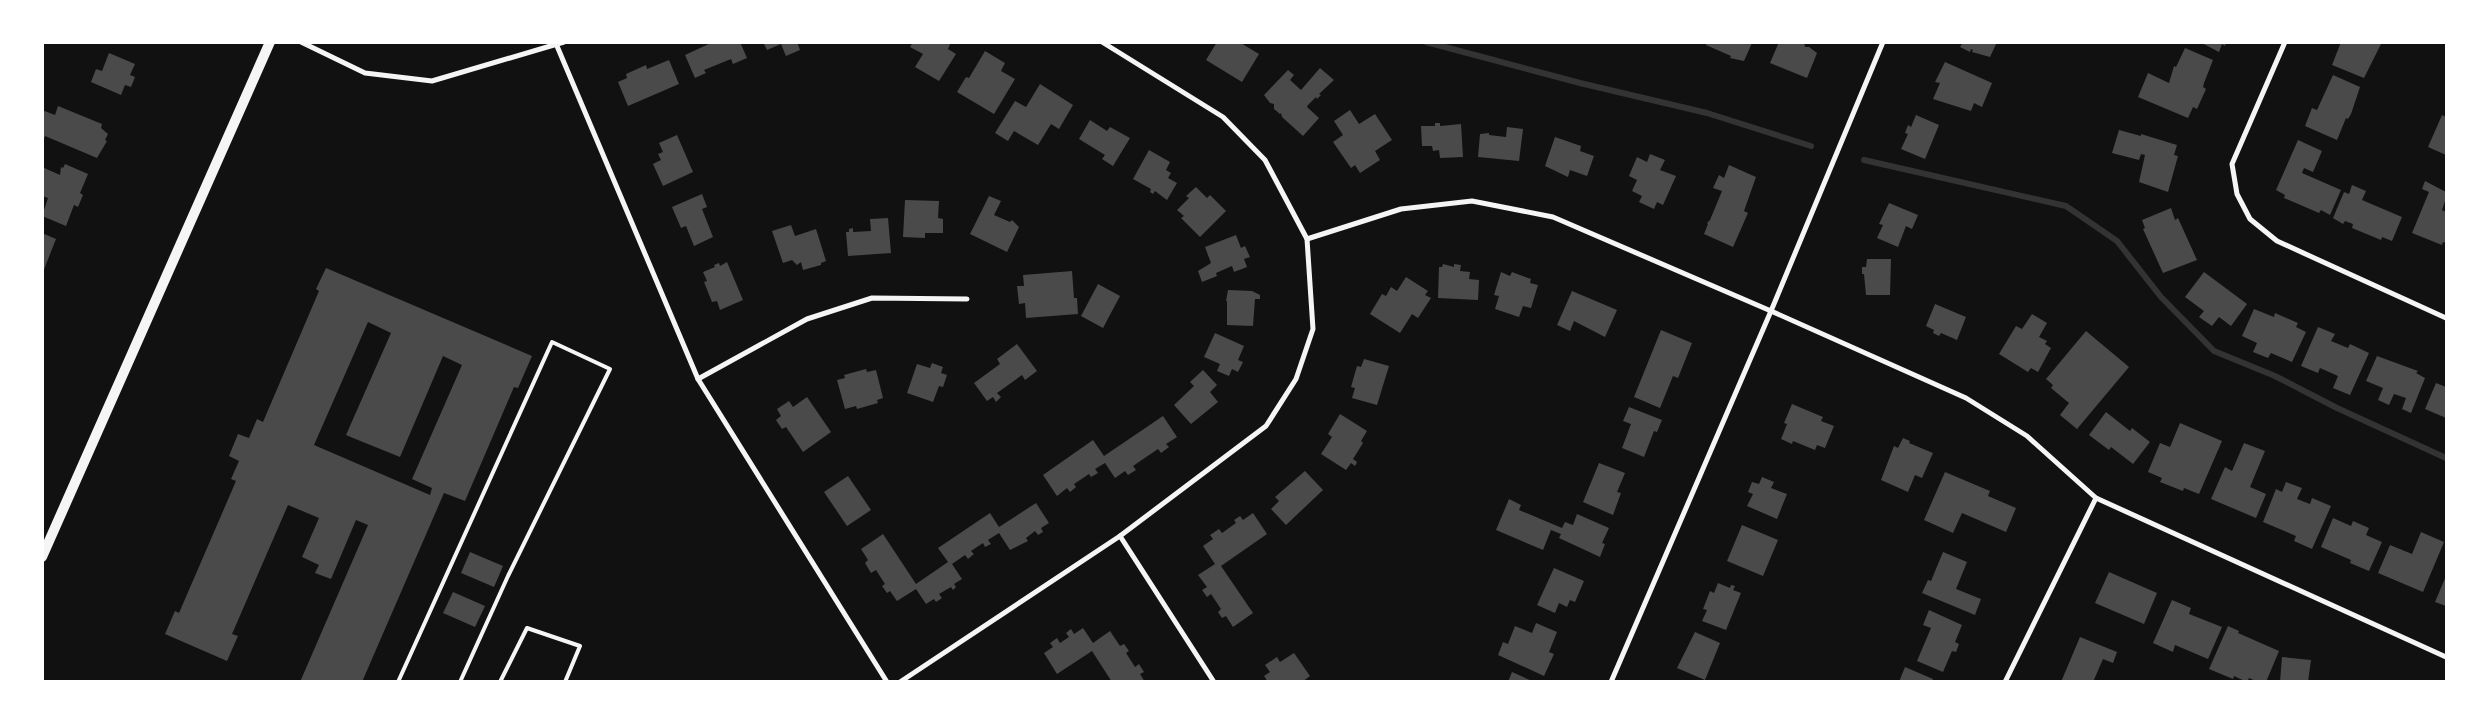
<svg xmlns="http://www.w3.org/2000/svg" width="2489" height="724" font-family="Roboto,sans-serif">
<style>
.lines{fill:none;stroke-linecap:round;stroke-linejoin:round}
.stream{stroke:#333;stroke-width:6}
.building{fill:#4a4a4a;fill-rule:evenodd}
.service{stroke:#f5f5f5;stroke-width:4}
.minor{stroke:#f5f5f5;stroke-width:5}
.secondary{stroke:#f5f5f5;stroke-width:10}
</style>
<rect width="100%" height="100%" fill="#111"/>
<g class="lines">
<g class="stream">
<path d="M1426 42 1580 83 1707 113 1811 146"/>
<path d="M1864 160 2066 206 2117 241 2161 297 2214 351 2275 376 2337 408 2446 458"/>
</g>
</g>
<g class="building">
<path d="M713 42H740L747 58 733 64 731 59 704 70 706 73 695 78 685 55Z"/>
<path d="M763 42H797L800 50 786 56 781 44 767 50Z"/>
<path d="M913 42H951L948 49 956 54 939 81 915 67 923 54 910 47Z"/>
<path d="M1217 42H1239L1259 54 1242 82 1206 60Z"/>
<path d="M1707 42H1750L1752 43 1744 61 1730 58 1731 56 1706 45Z"/>
<path d="M1779 42H1804L1805 47H1809L1817 53 1807 78 1770 63Z"/>
<path d="M1963 42H1997L1990 57 1972 52 1973 50 1971 49 1970 52 1960 47Z"/>
<path d="M2200 42H2226L2225 46 2222 44 2219 52Z"/>
<path d="M2341 42H2382L2364 78 2332 65Z"/>
<path d="M2185 48 2213 60 2204 83 2203 87 2206 89 2197 109 2193 107 2188 118 2138 97 2148 73 2169 83 2174 66 2176 67Z"/>
<path d="M985 51 1005 63 1001 71 1015 79 994 114 957 92 966 77 969 78Z"/>
<path d="M109 53 135 64 130 75 135 77 131 87 125 85 121 95 91 82 96 69 102 71Z"/>
<path d="M669 60 679 84 628 106 618 82 627 78 626 74 646 65 647 69Z"/>
<path d="M1945 62 1992 83 1982 107 1974 103 1971 111 1933 99 1940 83 1935 82Z"/>
<path d="M1320 68 1334 80 1319 94 1321 95 1317 99 1316 97 1308 105 1307 107 1319 118 1303 136 1282 117 1281 113 1280 114 1274 109V104L1270 103 1264 95 1288 70 1294 75 1290 80 1301 90Z"/>
<path d="M2333 75 2360 87 2351 114 2348 119 2346 118 2337 140 2305 126 2312 108 2317 110Z"/>
<path d="M1040 84 1073 105 1059 129 1051 124 1038 145 1014 131 1008 141 995 133 1015 101 1026 107Z"/>
<path d="M58 106 102 124 101 128 108 134 105 140 107 141 97 158 45 136 42 143V110L55 115Z"/>
<path d="M1350 110 1359 124 1375 114 1392 140 1375 151 1380 160 1360 173 1355 165 1351 168 1333 142 1343 135 1334 121Z"/>
<path d="M1916 115 1939 125 1925 159 1901 149 1908 134 1905 133 1908 125 1911 127Z"/>
<path d="M2442 115 2446 117V155L2428 147Z"/>
<path d="M1090 120 1107 131 1110 127 1130 138 1113 166 1102 159 1105 155 1079 139Z"/>
<path d="M1435 123H1440V126L1461 124 1463 157 1440 158 1439 150 1433 151 1432 146H1422L1421 126H1435Z"/>
<path d="M1507 127 1523 129 1519 161 1478 157 1480 134 1489 133V135L1506 137Z"/>
<path d="M2119 130 2141 136V134L2177 145 2174 155 2178 156 2168 192 2139 182 2145 155 2141 154 2139 160 2112 153Z"/>
<path d="M677 135 693 172 663 186 653 164 661 160 658 154 663 152 659 143Z"/>
<path d="M1555 137 1581 146 1580 151 1594 156 1587 176 1570 170 1568 177 1545 166Z"/>
<path d="M2298 140 2322 151 2313 172 2304 168 2302 173 2341 190 2330 215 2321 210 2319 213 2284 198 2285 195 2276 190Z"/>
<path d="M1149 150 1170 162 1166 170 1171 173 1168 178 1177 183 1167 200 1155 191 1153 194 1150 192 1151 189 1133 179Z"/>
<path d="M1650 154 1665 160 1660 170 1676 176 1663 205 1657 202 1654 209 1639 202 1642 196 1632 191 1637 180 1629 176 1637 157 1647 162Z"/>
<path d="M65 164 88 174 80 193 83 195 78 207 74 205 66 226 42 216 48 198 42 196V167L60 175 61 167 63 168Z"/>
<path d="M1729 165 1756 177 1744 211 1748 213 1733 247 1704 234 1708 224 1707 223 1710 220 1722 191 1713 188 1719 175 1724 178Z"/>
<path d="M2425 181 2446 192V198L2442 210 2446 212V243L2443 242 2442 245 2412 233 2429 192 2422 189Z"/>
<path d="M2352 185 2366 191 2362 200 2402 217 2392 241 2382 237 2381 240 2352 228 2353 224 2345 221 2343 224 2333 218 2344 192 2349 194Z"/>
<path d="M1196 187 1207 198 1210 195 1226 211 1200 237 1181 218 1184 216 1177 210 1189 198 1186 196Z"/>
<path d="M702 194 707 207 702 209 713 237 694 246 686 226 681 228 672 207Z"/>
<path d="M989 196 1001 201 994 215 1010 222 1012 220 1019 227 1007 252 970 234Z"/>
<path d="M905 200 939 201 938 218 943 219V233H925V238L903 237Z"/>
<path d="M1889 203 1918 215 1912 229 1906 226 1898 247 1877 238 1883 225 1879 224Z"/>
<path d="M2171 208 2175 220 2178 218 2197 260 2163 273 2143 229 2145 228 2142 220Z"/>
<path d="M888 218 891 253 848 256 846 232H849V229L853 228V232L871 231 870 219Z"/>
<path d="M791 225 795 236 816 229 826 261 821 263V265L803 270 801 262 797 265 792 260 783 263 772 231Z"/>
<path d="M42 233 56 239 43 272H42Z"/>
<path d="M1236 235 1241 248 1245 246 1250 257 1244 259 1247 267 1234 272 1232 266 1216 273 1217 276 1202 282 1198 271 1211 263 1205 247Z"/>
<path d="M1867 259H1891L1890 295H1866L1864 274H1862V267H1866Z"/>
<path d="M727 262 743 300 720 310 717 301 712 302 704 282 707 281 703 272 715 267 714 265 719 263 720 266Z"/>
<path d="M1443 264 1454 267V264L1461 265 1460 271 1470 272 1469 279 1479 280 1478 300 1438 298 1439 267H1442Z"/>
<path d="M326 268 532 356 518 388 514 387 465 501 444 493 362 682H300L368 525 356 520 331 579 315 573 319 565 302 557 319 518 288 505 232 634 238 636 227 661 165 634 175 611 179 613 236 481 231 479 239 461 229 456 238 434 249 438 257 419 263 422 319 291 316 289ZM368 322 391 333 346 435 353 438 400 457 443 356 462 365 412 479 432 488 430 495 314 445Z"/>
<path d="M1072 271 1074 298H1077L1078 314 1026 318 1025 303 1019 304 1017 286H1024L1023 275Z"/>
<path d="M1501 272 1510 276 1512 272 1531 279 1530 283 1538 285 1531 308 1523 306 1519 317 1495 309 1499 296 1494 295Z"/>
<path d="M2204 272 2247 304 2231 326 2219 317 2212 326 2199 317 2204 311 2185 297Z"/>
<path d="M1406 277 1428 291 1425 295 1431 298 1418 318 1412 314 1400 333 1370 314 1382 294 1386 296 1391 287 1397 291Z"/>
<path d="M1098 284 1120 296 1103 328 1081 316Z"/>
<path d="M1228 290 1252 291 1260 295V299H1255L1253 326 1227 325V301H1226Z"/>
<path d="M1572 291 1617 310 1605 337 1574 321 1570 331 1557 325Z"/>
<path d="M1935 304 1966 317 1957 340 1941 333 1939 336 1933 333 1934 330 1926 326Z"/>
<path d="M2254 309 2274 317 2275 313 2298 323 2296 327 2306 332 2292 362 2271 353 2268 358 2253 352 2257 343 2242 336Z"/>
<path d="M2032 314 2047 323 2039 337 2047 341 2045 344 2051 348 2038 372 2031 368 2028 372 1999 354 2016 326 2022 329Z"/>
<path d="M2318 327 2335 334 2331 341 2348 348 2350 344 2369 353 2350 395 2333 388 2338 376 2320 368 2318 373 2301 366Z"/>
<path d="M1661 330 1692 343 1678 378 1673 376 1660 408 1634 397Z"/>
<path d="M2086 331 2129 367 2077 429 2060 415 2069 403 2051 388 2053 385 2046 379Z"/>
<path d="M1215 333 1244 346 1238 360 1243 362 1238 372 1232 369 1229 376 1217 371 1220 364 1204 357Z"/>
<path d="M1017 344 1037 371 1025 380 1022 375 997 393 1001 397 996 402 993 397 987 401 974 383 1000 364 997 359Z"/>
<path d="M2377 356 2418 371 2416 373 2425 378 2411 413 2402 409 2406 398 2394 394 2389 405 2378 400 2383 388 2366 381Z"/>
<path d="M1364 359 1389 366 1377 405 1352 398 1355 388 1351 387 1357 366 1361 367Z"/>
<path d="M932 363 943 367 941 373 947 375 943 387 939 386 933 402 907 393 917 364 930 368Z"/>
<path d="M866 369 867 372 876 370 883 398 877 400 878 403 857 409 856 406 845 409 837 380 845 378 844 375Z"/>
<path d="M1203 370 1217 385 1210 392 1218 402 1191 424 1174 405 1194 386 1190 382Z"/>
<path d="M2436 383 2446 387V418L2425 409Z"/>
<path d="M807 397 831 432 803 452 786 427 782 429 776 420 781 416 777 409 789 401 793 407Z"/>
<path d="M1792 404 1823 417 1821 421 1834 426 1825 448 1817 445 1815 450 1793 441 1792 444 1781 439 1787 424 1784 423Z"/>
<path d="M1629 407 1662 420 1657 432 1654 431 1644 457 1622 448 1631 424 1623 421Z"/>
<path d="M2106 412 2130 431 2132 428 2150 442 2133 464 2111 447 2109 450 2089 435Z"/>
<path d="M1340 414 1367 431 1361 441 1363 443 1353 459 1357 462 1355 466 1351 463 1346 470 1321 454 1332 437 1328 434Z"/>
<path d="M1163 416 1177 437 1166 444 1169 447 1161 453 1158 449 1133 466 1136 470 1128 475 1125 471 1115 478 1105 463 1095 469 1098 473 1091 477 1089 474 1074 484 1076 487 1070 492 1067 488 1057 496 1043 475 1093 440 1104 456Z"/>
<path d="M2180 423 2222 441 2199 494 2184 488 2183 491 2160 482 2162 478 2148 472 2160 443 2170 447Z"/>
<path d="M1903 438 1910 441 1909 443 1933 453 1922 478 1915 475 1908 492 1881 480 1894 446 1898 448Z"/>
<path d="M2244 443 2265 451 2250 487 2266 494 2256 518 2211 499 2225 467 2232 471Z"/>
<path d="M1599 463 1625 473 1617 492 1621 493 1613 515 1583 502Z"/>
<path d="M1305 471 1323 490 1286 525 1271 509 1279 501 1275 497Z"/>
<path d="M1945 472 1990 491 1988 496 2016 508 2006 532 1962 513 1953 533 1924 520Z"/>
<path d="M848 476 871 510 847 526 824 492Z"/>
<path d="M1762 477 1774 482 1771 488 1787 494 1777 519 1747 506 1753 494 1748 492 1752 482 1759 484Z"/>
<path d="M2286 482 2302 488 2297 499 2310 504 2312 498 2331 506 2312 549 2294 541 2296 536 2263 522 2276 489 2282 492Z"/>
<path d="M1509 499 1521 505 1519 510 1562 528 1565 522 1573 525 1577 514 1609 528 1602 543 1605 544 1600 557 1559 538 1561 534 1551 530 1543 550 1496 530Z"/>
<path d="M1036 503 1049 523 1041 528 1043 532 1038 535 1035 531 1026 538 1028 541 1010 550 999 533 988 540 991 544 985 547 983 543 971 551 974 554 968 559 965 555 952 564 962 579 954 584 956 587 953 590 951 587 939 594 942 598 936 602 934 599 926 604 916 589 897 601 890 591 887 593 882 586 885 584 876 570 871 573 865 563 868 560 861 549 883 534 916 584 948 562 938 548 990 513 999 527Z"/>
<path d="M1253 513 1267 534 1221 566 1253 613 1233 627 1226 616 1222 618 1218 612 1221 609 1211 594 1207 597 1202 590 1207 587 1198 575 1215 564 1203 546 1213 539 1210 535 1219 529 1222 533 1236 523 1234 520 1240 516 1243 520Z"/>
<path d="M2333 518 2351 526 2353 521 2369 528 2366 535 2382 542 2369 571 2350 563 2351 560 2321 547Z"/>
<path d="M1742 525 1778 540 1763 576 1727 561Z"/>
<path d="M2421 532 2444 542 2423 592 2378 573 2390 545 2412 554Z"/>
<path d="M470 552 503 566 494 587 461 573Z"/>
<path d="M1943 552 1967 562 1956 589 1981 599 1975 615 1922 593 1928 580 1931 581Z"/>
<path d="M1554 568 1584 581 1575 602 1570 600 1567 607 1559 603 1555 613 1537 605Z"/>
<path d="M2109 572 2157 593 2144 624 2095 603Z"/>
<path d="M2446 576V606L2435 602Z"/>
<path d="M1718 583 1730 588 1731 585 1735 586 1733 590 1741 593 1726 630 1702 621 1707 610 1703 609 1710 591 1714 593Z"/>
<path d="M453 592 485 606 475 627 443 613Z"/>
<path d="M2172 600 2191 608 2189 614 2222 627 2208 659 2175 645 2173 652 2153 643Z"/>
<path d="M1929 610 1962 625 1955 642 1959 644 1956 652 1952 651 1943 672 1917 661 1931 628 1923 625Z"/>
<path d="M1536 623 1557 632 1549 652 1554 654 1544 676 1498 655 1503 642 1508 644 1515 626 1532 633Z"/>
<path d="M2228 626 2239 631 2238 633 2279 651 2266 682H2258L2249 678 2247 682 2234 676 2233 679 2209 669Z"/>
<path d="M1083 628 1093 643 1110 631 1120 646 1124 644 1129 651 1126 653 1135 667 1139 664 1144 672 1140 674 1145 682H1112L1092 651 1057 674 1044 653 1053 647 1050 643 1057 638 1060 643 1069 637 1066 633 1071 629 1074 634Z"/>
<path d="M1695 632 1720 643 1705 680 1677 668Z"/>
<path d="M2080 637 2117 652 2113 663 2103 659 2093 682H2061Z"/>
<path d="M1294 653 1310 676 1302 682H1268L1264 676 1270 672 1265 665 1277 657 1280 662Z"/>
<path d="M2282 657 2311 660 2308 682H2280Z"/>
<path d="M1905 667 1933 679 1932 682H1899Z"/>
<path d="M1512 672 1534 682H1508Z"/>
</g>
<g class="lines">
<g class="service">
<path d="M398 682 552 342 610 369 508 576 460 682"/>
<path d="M500 682 527 628 580 646 565 682"/>
</g>
<g class="minor">
<path d="M301 42 365 73 432 81 564 42"/>
<path d="M2285 42 2232 164 2237 194 2250 219 2277 241 2446 318"/>
<path d="M557 46 698 379 887 682"/>
<path d="M1307 239 1401 209 1472 201 1553 217 1771 311 1966 398 2027 436 2096 498 2446 657"/>
<path d="M698 379 807 319 872 298 967 299"/>
<path d="M1120 536 1214 682"/>
<path d="M900 682 1120 536 1266 426 1296 379 1313 329 1307 239 1265 160 1223 117 1102 42"/>
<path d="M1611 682 1771 311 1883 42"/>
<path d="M2005 682 2096 498"/>
</g>
<path class="secondary" d="M42 557 270 42"/>
</g>
<rect width="2489" height="724" fill="none" stroke="#ffffff" stroke-width="88"/>
</svg>
